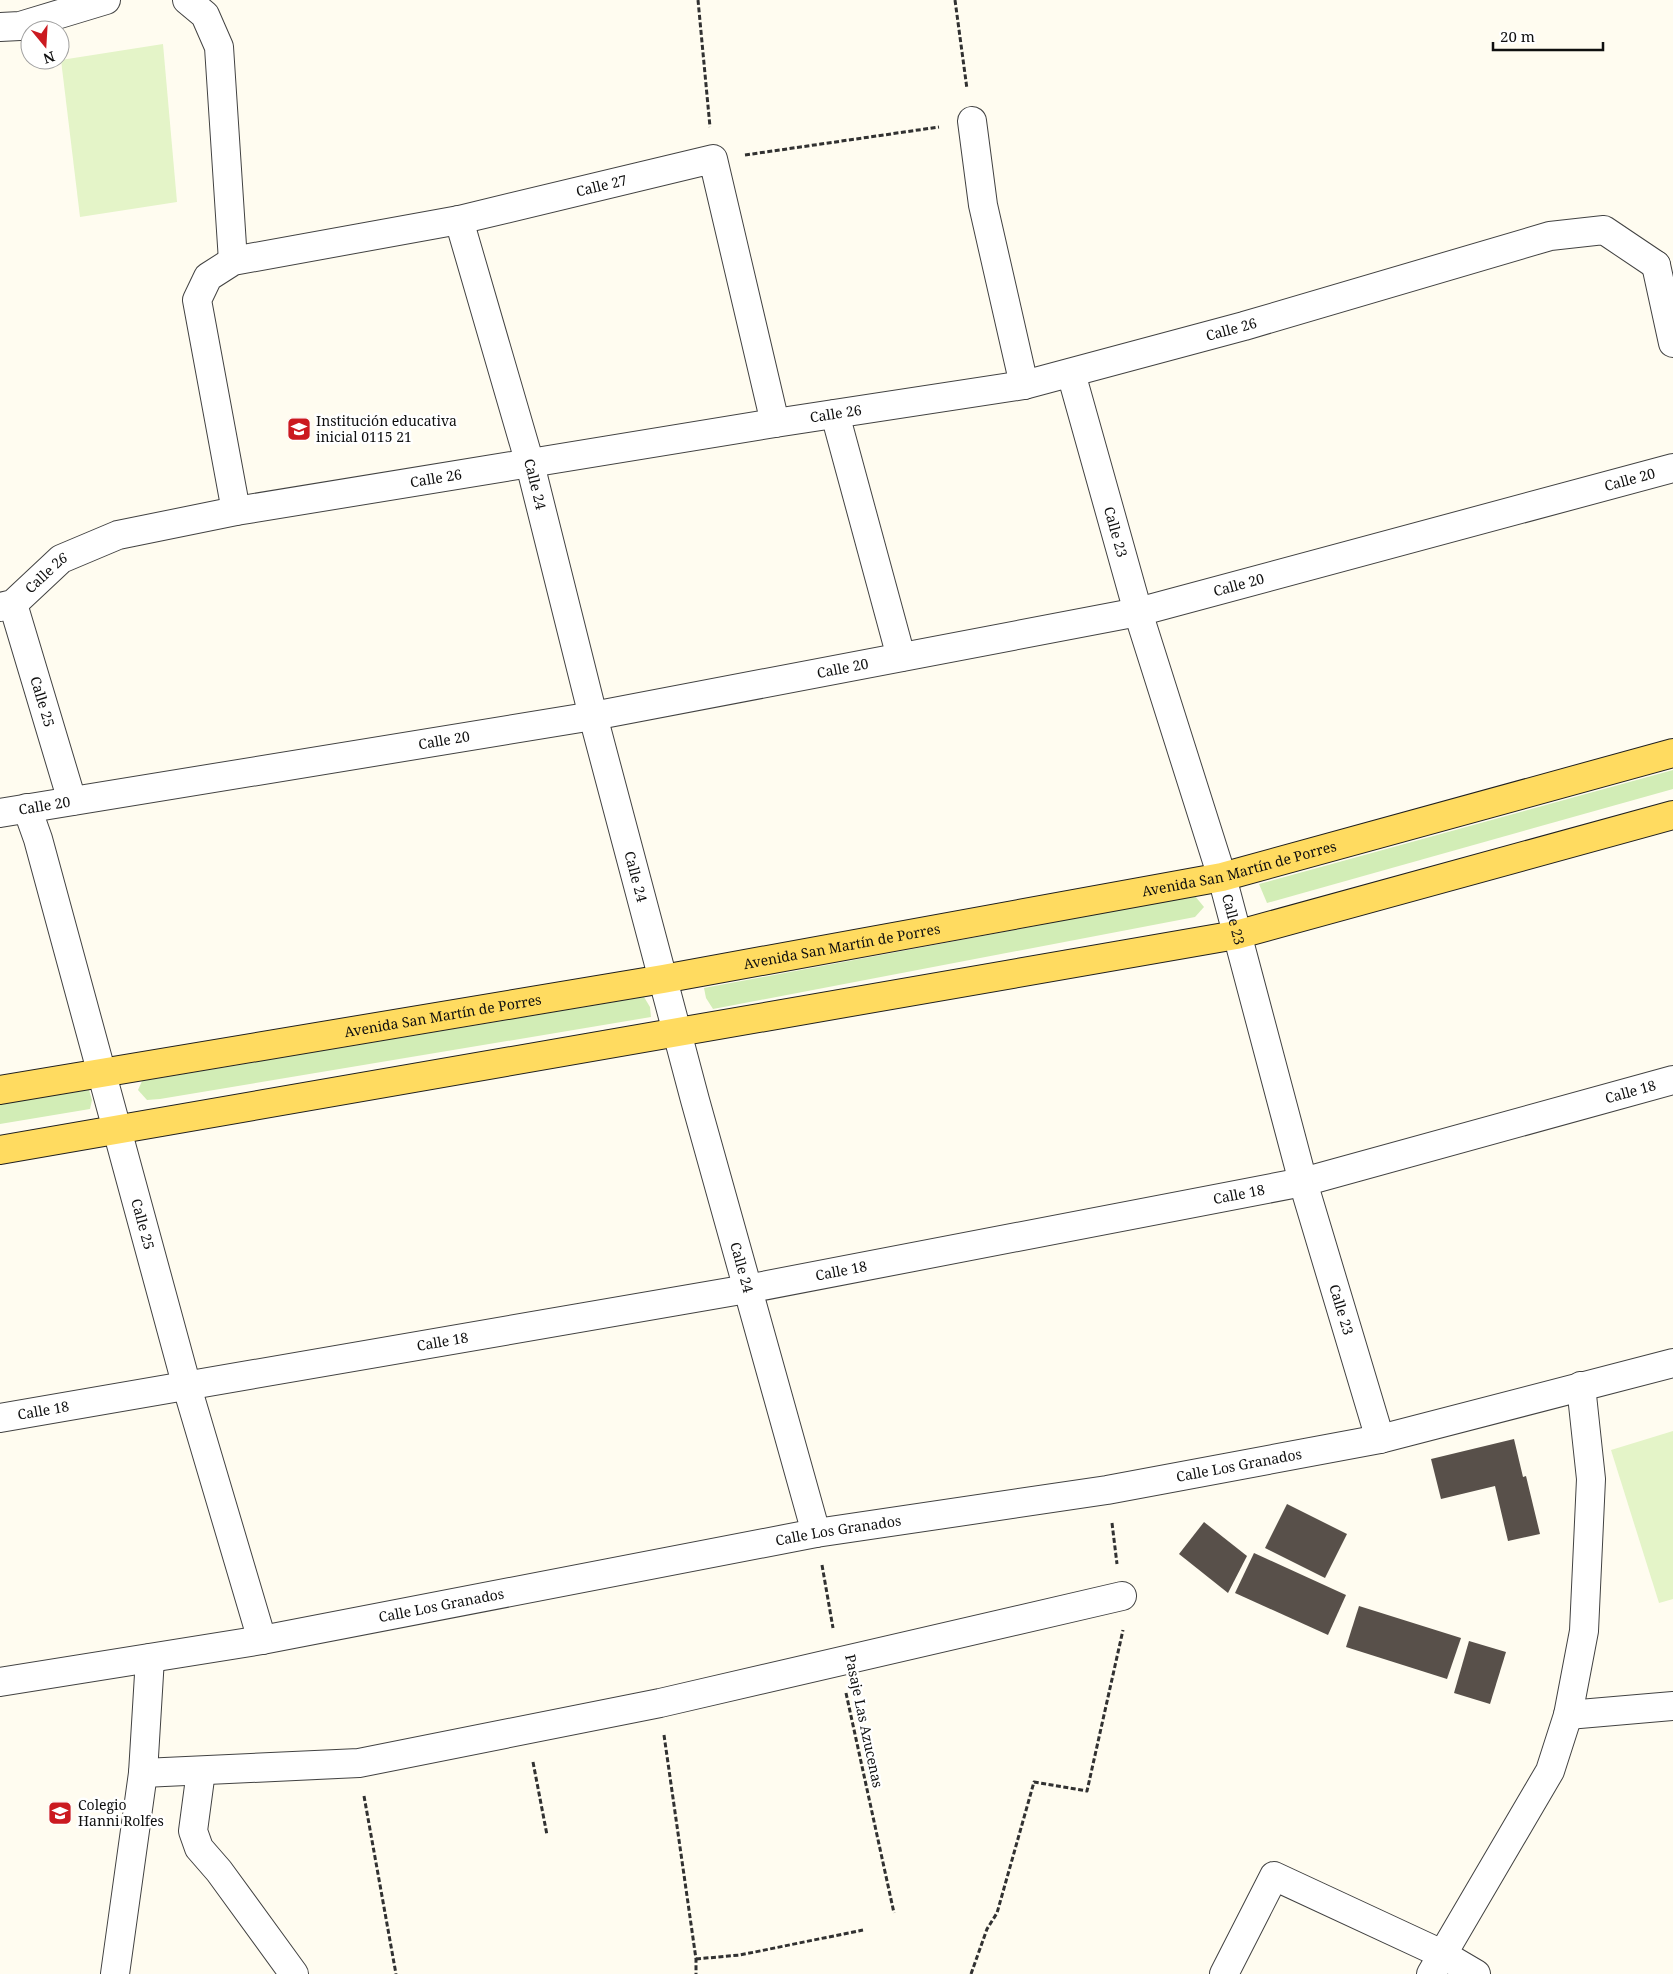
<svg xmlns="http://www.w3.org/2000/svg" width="1673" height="1974" font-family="'Noto Serif',serif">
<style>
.green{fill:#d2edb6}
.pitch{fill:#e4f4c8}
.building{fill:#58504a}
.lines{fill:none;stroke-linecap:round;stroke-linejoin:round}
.minor-casing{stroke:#424242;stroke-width:30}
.major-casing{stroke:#202020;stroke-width:30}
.path{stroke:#313131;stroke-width:3;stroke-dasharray:5 2.5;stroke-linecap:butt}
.minor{stroke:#fff;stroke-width:28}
.major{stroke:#ffdb60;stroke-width:28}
.labels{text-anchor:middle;stroke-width:5;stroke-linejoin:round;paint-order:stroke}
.street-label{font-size:14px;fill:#0f0f0f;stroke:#fff}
.poi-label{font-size:14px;fill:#0f0f0f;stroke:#fff;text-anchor:start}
</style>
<rect width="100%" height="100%" fill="#fffcf0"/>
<g class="green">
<path d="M1673 770V789L1267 903 1259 884Z"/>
<path d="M1195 896 1204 907 1195 917 713 1009 706 998 704 988Z"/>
<path d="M644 997 650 1007 651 1017 160 1099 147 1100 138 1090 142 1081Z"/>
<path d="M89 1090 92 1100 90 1109 0 1124V1104Z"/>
</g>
<g class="pitch">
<path d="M163 44 177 202 80 217 61 60Z"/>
<path d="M1673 1431V1599L1659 1603 1611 1450Z"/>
</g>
<g class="building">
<path d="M1514 1439 1523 1477 1526 1476 1540 1534 1508 1541 1495 1486 1441 1499 1431 1459Z"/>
<path d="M1287 1504 1347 1534 1325 1578 1265 1548Z"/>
<path d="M1204 1522 1247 1556 1228 1593 1179 1554Z"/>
<path d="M1254 1553 1346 1595 1328 1635 1235 1593Z"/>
<path d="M1359 1606 1461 1638 1447 1679 1346 1647Z"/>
<path d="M1469 1641 1506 1652 1490 1704 1454 1693Z"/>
</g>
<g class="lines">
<g class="minor-casing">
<g id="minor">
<path d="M187 0 205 15 219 47 233 261"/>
<path d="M0 27 20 26 106 0"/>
<path d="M972 121 983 205 1024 385"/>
<path id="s1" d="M459 220 530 464 593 716 695 1100 816 1533"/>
<path d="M1656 265 1673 343"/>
<path id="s2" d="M1071 373 1138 612 1222 877 1303 1182 1380 1439"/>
<path d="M835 414 901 657"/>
<path id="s3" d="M236 511 197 300 208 277 233 261 459 220 713 159 775 423"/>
<path id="s4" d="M13 604 72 801"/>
<path id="s5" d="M0 607 13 604 61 559 118 535 236 511 775 423 1024 385 1244 326 1550 236 1604 230 1656 265"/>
<path id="s6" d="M27 808 38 839 187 1387 262 1640"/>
<path id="s7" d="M0 813 593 716 1138 612 1673 468"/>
<path id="s8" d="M0 1418 747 1289 1303 1182 1673 1080"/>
<path id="s9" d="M0 1682 262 1640 816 1533 1107 1490 1380 1439 1673 1363"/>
<path d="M1568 1715 1673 1706"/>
<path d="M201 1771 193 1831 199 1848 219 1871 294 1974"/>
<path d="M143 1773 359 1763 660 1703 1122 1596"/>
<path d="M115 1974 143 1773 150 1658"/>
<path d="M1224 1974 1274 1876 1442 1954 1476 1974"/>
<path d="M1431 1974 1550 1771 1568 1715 1584 1631 1591 1479 1581 1386"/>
</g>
</g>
<g class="major-casing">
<g id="major">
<path id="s10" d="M0 1090 663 979 1222 877 1673 753"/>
<path d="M0 1150 1236 935 1673 815"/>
</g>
</g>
<g class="path">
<path d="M698 0 710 127"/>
<path d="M955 0 967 89"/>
<path d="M745 155 939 127"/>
<path d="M1112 1523 1117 1564"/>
<path d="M822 1565 833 1628"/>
<path d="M846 1693 894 1913"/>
<path d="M664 1735 696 1959V1974"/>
<path d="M533 1762 547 1835"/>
<path d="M364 1796 396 1974"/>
<path d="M696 1959 740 1955 863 1930"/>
<path d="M971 1974 987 1929 997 1913 1034 1782 1087 1791 1123 1630"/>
</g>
<use href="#minor" class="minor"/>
<use href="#major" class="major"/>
</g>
<defs>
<g id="school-square" transform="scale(1.25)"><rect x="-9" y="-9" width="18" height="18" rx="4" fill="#cb1a20" stroke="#fff"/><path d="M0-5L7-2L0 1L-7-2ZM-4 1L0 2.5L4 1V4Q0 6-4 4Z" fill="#fff"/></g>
</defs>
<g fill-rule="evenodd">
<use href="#school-square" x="299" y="429"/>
<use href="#school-square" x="60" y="1813"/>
</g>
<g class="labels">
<g class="street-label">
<text dy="5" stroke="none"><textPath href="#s3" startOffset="646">Calle 27</textPath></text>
<text dy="5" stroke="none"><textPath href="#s5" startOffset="1274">Calle 26</textPath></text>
<text dy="5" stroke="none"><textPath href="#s5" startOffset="869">Calle 26</textPath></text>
<text dy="5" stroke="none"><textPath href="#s5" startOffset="464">Calle 26</textPath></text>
<text dy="5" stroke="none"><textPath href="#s7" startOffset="1665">Calle 20</textPath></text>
<text dy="5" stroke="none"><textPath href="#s1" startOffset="275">Calle 24</textPath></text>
<text dy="5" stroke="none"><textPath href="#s2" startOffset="165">Calle 23</textPath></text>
<text dy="5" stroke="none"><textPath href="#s5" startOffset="59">Calle 26</textPath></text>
<text dy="5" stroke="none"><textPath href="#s7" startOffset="1260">Calle 20</textPath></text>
<text dy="5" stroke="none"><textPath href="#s7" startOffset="855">Calle 20</textPath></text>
<text dy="5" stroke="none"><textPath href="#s4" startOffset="102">Calle 25</textPath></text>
<text dy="5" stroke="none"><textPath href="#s7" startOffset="450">Calle 20</textPath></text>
<text dy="5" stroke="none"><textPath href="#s7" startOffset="45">Calle 20</textPath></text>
<text dy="5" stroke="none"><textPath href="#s10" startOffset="1259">Avenida San Martín de Porres</textPath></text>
<text dy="5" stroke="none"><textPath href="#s1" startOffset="680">Calle 24</textPath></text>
<text dy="5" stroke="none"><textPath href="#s2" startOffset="570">Calle 23</textPath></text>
<text dy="5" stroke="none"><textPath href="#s10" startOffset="854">Avenida San Martín de Porres</textPath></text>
<text dy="5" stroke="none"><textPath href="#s10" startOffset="449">Avenida San Martín de Porres</textPath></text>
<text dy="5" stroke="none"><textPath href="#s8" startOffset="1664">Calle 18</textPath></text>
<text dy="5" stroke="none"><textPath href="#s8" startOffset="1259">Calle 18</textPath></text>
<text dy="5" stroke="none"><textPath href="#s6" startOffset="432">Calle 25</textPath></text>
<text dy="5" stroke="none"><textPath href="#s1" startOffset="1085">Calle 24</textPath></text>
<text dy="5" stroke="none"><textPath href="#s8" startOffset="854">Calle 18</textPath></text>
<text dy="5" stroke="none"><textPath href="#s2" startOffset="975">Calle 23</textPath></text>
<text dy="5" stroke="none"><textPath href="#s8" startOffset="449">Calle 18</textPath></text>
<text dy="5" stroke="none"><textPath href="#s8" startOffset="44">Calle 18</textPath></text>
<text dy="5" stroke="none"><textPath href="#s9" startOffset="1258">Calle Los Granados</textPath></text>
<text dy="5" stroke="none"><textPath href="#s9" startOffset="852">Calle Los Granados</textPath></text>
<text dy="5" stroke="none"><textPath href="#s9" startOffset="448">Calle Los Granados</textPath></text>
<text transform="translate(864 1721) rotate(78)" y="5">Pasaje Las Azucenas</text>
</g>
<g class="poi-label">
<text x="316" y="426">Institución educativa<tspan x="316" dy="16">inicial 0115 21</tspan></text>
<text x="78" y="1810">Colegio<tspan x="78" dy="16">Hanni Rolfes</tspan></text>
</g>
</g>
<g transform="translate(45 45) rotate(162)"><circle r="24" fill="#ffffff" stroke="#9f9f9f"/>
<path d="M0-4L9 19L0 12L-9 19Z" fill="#cb1a20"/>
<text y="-8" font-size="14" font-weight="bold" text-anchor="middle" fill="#0f0f0f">N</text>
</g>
<path d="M1493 42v8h110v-8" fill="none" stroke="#0f0f0f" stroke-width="2.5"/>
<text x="1500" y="42" font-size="15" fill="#0f0f0f" stroke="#ffffff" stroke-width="4" paint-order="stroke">20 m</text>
</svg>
